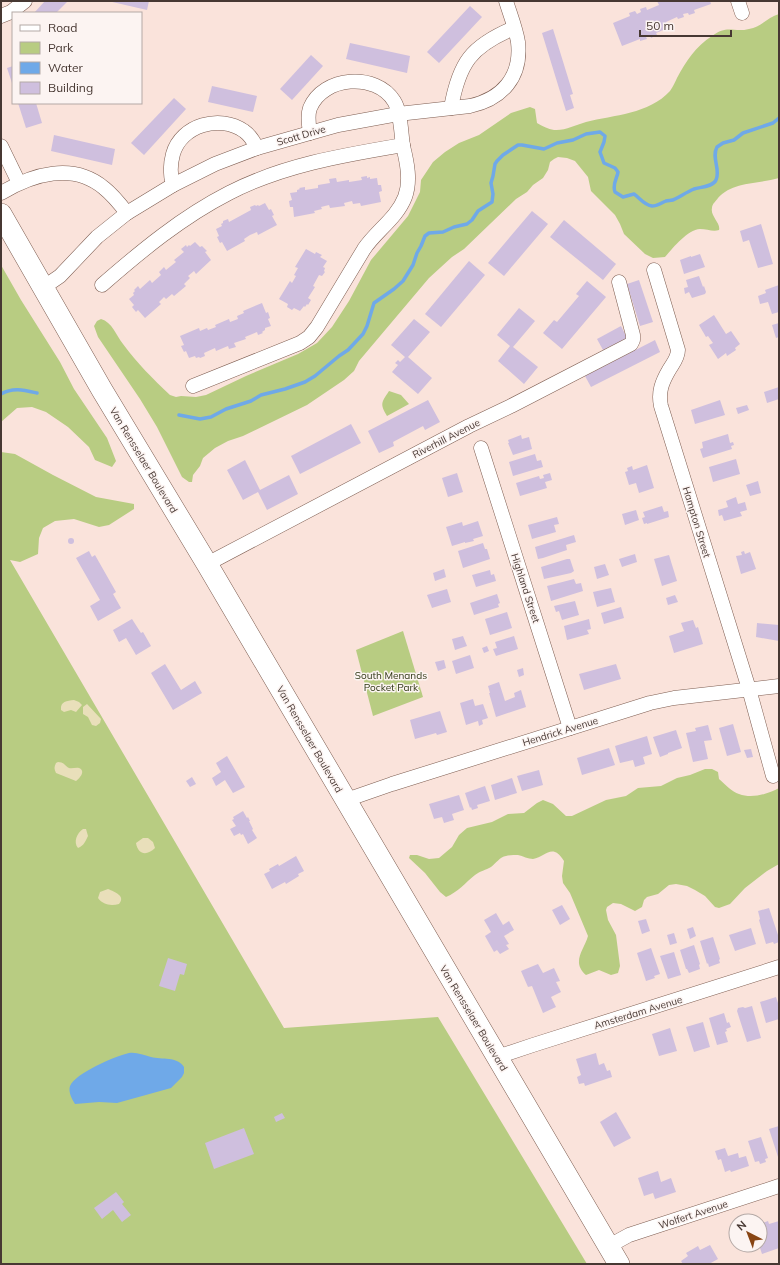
<svg xmlns="http://www.w3.org/2000/svg" width="780" height="1265" font-family="Mulish,sans-serif">
<style>
.green{fill:#b8cc82}
.sand{fill:#e9dfba}
.water{fill:#6fa9e8}
.lines{fill:none;stroke-linecap:round;stroke-linejoin:round}
.stream{stroke:#6fa9e8;stroke-width:3.5}
.building{fill:#cfbfde}
.minor-casing{stroke:#7e5e52;stroke-width:15}
.secondary-casing{stroke:#7e5e52;stroke-width:22}
.minor{stroke:#fff;stroke-width:14}
.secondary{stroke:#fff;stroke-width:21}
.labels{text-anchor:middle;stroke-width:3;stroke-linejoin:round;paint-order:stroke}
.street-label{font-size:10px;fill:#473833;stroke:#fcf4f2}
.park-label{font-size:10px;fill:#2e3613;stroke:#fcf4f2}
</style>
<rect width="100%" height="100%" fill="#fae3db"/>
<g class="green">
<path d="M779 14V178C759 184 733 181 718 198 716 201 712 204 712 208 710 216 721 223 719 230 713 232 707 229 700 229 687 230 673 248 665 257L653 258 645 254 624 234 620 224 615 215 591 191 588 177 575 161 567 158 558 157 554 159 550 162 548 170 543 178 533 185 527 192 516 199 464 249 452 257 429 278 359 361 354 371 344 380 307 405 243 436 228 441 215 448 203 458 200 466 193 475 192 482H189L182 477 157 427 140 399 98 337 94 326 97 321 101 319C112 322 116 335 123 344 137 363 153 379 170 395L176 397 181 396 196 397 206 395 246 376 298 354 317 343 332 327 349 301 371 260 408 216 420 192 421 180 433 162 445 152 459 143 479 135 511 113 530 107 535 109 537 123C542 126 548 129 554 130 565 131 575 125 586 122 614 115 649 114 670 91 673 87 675 82 677 78 686 61 696 46 712 36 728 24 733 33 749 29 761 27 768 17 779 14Z"/>
<path d="M1 265 21 300 60 362 74 389 107 438 116 461 112 467 95 460 89 447 68 427 46 412 32 407 17 408 1 422Z"/>
<path d="M389 391 401 395 409 404 387 416C380 404 381 403 389 391Z"/>
<path d="M1 452 15 454 53 475 96 497 134 504V509L109 525 99 527 74 519 55 521 43 528 39 538 38 554 20 562 10 560 284 1028 438 1017 587 1264H1Z"/>
<path d="M403 631 423 697 373 716 356 650Z"/>
<path d="M705 769H712L718 772 719 779C725 784 732 792 739 794 752 799 768 794 779 788V864L767 871 745 888 730 904 719 908 715 907 705 896 695 890 687 886 676 884 669 885 658 894 647 897 644 900 642 907 635 911 621 904 613 903 607 907 606 910 608 920 616 935 620 966 618 973 611 975 599 970 586 975C571 962 584 950 588 936L570 893 563 883 562 876 564 861C552 842 546 857 533 859 528 859 523 856 518 855 515 855 509 855 506 856 500 857 496 863 491 867 486 870 480 871 475 875 465 883 458 892 446 897L440 892 425 873 409 858 410 855H417L429 859 439 858 452 847 459 835 467 828 492 822 508 814 524 813 537 803 543 800 553 804 566 816H572L606 800 626 796 638 788 661 786 677 778 690 775Z"/>
</g>
<g class="sand">
<path d="M74 700 79 702 82 705 76 712 71 710 64 712 61 710C60 701 67 701 74 700Z"/>
<path d="M87 704 101 719 100 723 96 726 92 725 88 717 83 714V707Z"/>
<path d="M58 762C64 762 65 766 69 768 72 769 76 767 79 768 86 771 80 778 76 781L56 773C54 769 54 767 56 763Z"/>
<path d="M83 829H86L88 836C86 840 84 846 78 848 73 842 77 833 83 829Z"/>
<path d="M143 838H148L153 842 155 848C147 856 138 855 136 843Z"/>
<path d="M108 889C115 892 126 896 119 904 111 906 103 905 98 898L100 892Z"/>
</g>
<path class="water" d="M129 1053C137 1052 143 1055 151 1057 162 1060 177 1056 184 1067V1073L182 1077 171 1088 117 1103 99 1102 75 1104C72 1099 68 1092 70 1086 75 1073 116 1056 129 1053Z"/>
<g class="lines">
<g class="stream">
<path d="M1 394C13 387 24 390 37 393"/>
<path d="M179 415 200 419 211 417 226 409 251 401 261 395 285 389 305 382 315 376 339 356 348 350 363 334 367 326 374 303 394 289 403 281 413 265 417 253 421 246 425 236 429 233 443 232 454 227 467 224 472 220 478 211 492 202 493 194 491 183 493 176 495 164 497 161 503 155 518 145H522L544 149 557 143 573 140 586 134 600 132 605 136 604 142 600 152 604 163 615 168 618 172C617 179 612 184 615 192L623 197 634 194C640 198 644 205 652 206 657 206 661 203 666 201 669 200 672 201 675 199 681 196 687 192 694 189 700 187 713 187 716 180 721 169 711 158 717 147L723 143 734 140 743 133 773 123 779 118"/>
</g>
</g>
<g class="building">
<path d="M45 1H68L56 13H34Z"/>
<path d="M108 1H149L147 10Z"/>
<path d="M657 1H710L711 4 694 10 695 13 689 15 688 13 683 14 684 17 678 19 677 17 666 22 668 28 656 33 657 35 651 38 650 35 646 37 647 39 640 41V39L622 46 613 23 630 16 629 13 635 11 637 14 641 12 640 9 646 7 647 10 659 5Z"/>
<path d="M470 6 482 17 439 63 427 52Z"/>
<path d="M553 29 573 94 570 95 574 108 566 111 542 33Z"/>
<path d="M350 43 410 56 407 73 346 59Z"/>
<path d="M311 55 323 66 292 100 280 89Z"/>
<path d="M13 66V86L7 68Z"/>
<path d="M212 86 257 96 253 112 208 102Z"/>
<path d="M174 98 186 109 144 155 131 143Z"/>
<path d="M18 103H36L42 123 26 128Z"/>
<path d="M54 135 115 149 112 165 51 151Z"/>
<path d="M367 176V178L370 177V179L377 178 378 185H381L382 191 379 192 381 202 361 206 360 203 353 204 352 201 344 203 345 206 330 208 329 205 321 207 322 209 314 211 315 213 294 217 293 207H290L289 201 292 200 290 193 297 192V190L300 189 299 188 305 187V190L318 188V185L330 183 329 179 336 178 337 182 349 180V182L362 180 361 177Z"/>
<path d="M265 203 269 210 271 209 274 215 272 216 277 225 258 235 257 232 250 235 244 239 245 241 227 251 222 242 220 243 217 237 219 236 216 229 222 226 221 224 223 223V221L228 219 229 222 251 210 250 207 255 205 256 206 258 205 259 206Z"/>
<path d="M532 211 548 224 504 276 488 263Z"/>
<path d="M564 220 616 264 603 280 550 237Z"/>
<path d="M761 224 773 264 758 268 749 240 743 242 740 231Z"/>
<path d="M195 242 200 247 202 246 207 251 205 252 211 260 196 274 194 271 188 276 190 278 184 284 186 286 174 296 172 294 166 299 164 297 159 302 161 304 145 318 138 310 136 312 132 307 134 305 129 299 134 295 133 293 135 291 134 290 138 286 140 289 150 280 152 283 161 275 159 272 164 267 166 270 176 262 174 260 184 252 181 249 186 245 187 247 189 245 190 246Z"/>
<path d="M306 249 315 254 316 252 322 255 320 257 327 261 323 267 325 268 324 271 325 272 322 276 319 275 313 286 315 287 308 298 311 300 308 305 307 304 305 307 304 306 300 311 294 308 292 310 287 307 288 304 279 299 290 281 292 283 296 276 294 275 298 268 295 267Z"/>
<path d="M700 254 705 267 684 274 680 260 691 256V257Z"/>
<path d="M469 261 485 275 441 327 425 314Z"/>
<path d="M699 276 703 287 704 286 706 292 705 294 692 298 689 292 685 294 684 288 688 287 686 280Z"/>
<path d="M639 280 653 322 640 326 627 284Z"/>
<path d="M587 281 606 297 562 349 543 333 554 320 557 322 579 296 576 294Z"/>
<path d="M779 285V312L772 314 768 302 760 304 758 296 766 293 765 290Z"/>
<path d="M262 303 266 313 268 312 270 318 268 319 271 326 265 328V330L262 332 263 333 258 335 257 332 245 337 246 339 234 343 236 347 229 349 228 346 216 351 215 348 204 353 205 356 200 358 199 357 196 358 195 356 189 358 186 351 184 352 181 346 184 345 180 336 199 328 200 331 207 328 208 330 216 327 215 325 229 319 230 322 238 319 237 316 244 313 243 311Z"/>
<path d="M519 308 535 321 513 347 538 367 524 384 498 361 510 346 497 335Z"/>
<path d="M714 315 726 334 731 331 740 344 735 348 736 350 727 356 726 353 718 359 709 345 713 343 708 336 706 337 699 325Z"/>
<path d="M414 319 430 332 408 357 432 378 418 394 392 372 398 365 395 363 398 360 400 362 405 357 391 345Z"/>
<path d="M779 323V337L776 338 772 325Z"/>
<path d="M621 326 627 338 603 350 597 339Z"/>
<path d="M655 340 660 352 591 387 585 376Z"/>
<path d="M779 387V399L767 403 764 392Z"/>
<path d="M428 400 440 422 425 430 423 426 393 442 394 446 379 453 368 431Z"/>
<path d="M720 400 725 415 695 424 691 410Z"/>
<path d="M747 405 749 410 738 414 736 408Z"/>
<path d="M351 424 361 443 300 474 291 456Z"/>
<path d="M728 434 730 443 733 442 734 445 731 446 732 449 703 458 700 449 703 448 702 442Z"/>
<path d="M521 435 522 439 529 437 532 449 513 455 508 443H509L508 440Z"/>
<path d="M535 454 537 461 541 460 543 467 513 476 509 462Z"/>
<path d="M736 459 740 474 713 482 709 467Z"/>
<path d="M245 460 260 490 289 475 298 494 267 510 258 492 243 500 227 470Z"/>
<path d="M647 465 654 488 639 493 636 483 629 485 625 472 628 471 627 468 632 466 633 470Z"/>
<path d="M457 473 463 492 448 497 442 478Z"/>
<path d="M550 473 552 480 545 482 547 488 520 496 516 483 539 476 540 479 544 478 543 475Z"/>
<path d="M758 481 761 493 750 496 746 485Z"/>
<path d="M736 497 738 504 745 502 747 510 740 512 742 516 724 521 722 515 719 516 718 510 728 507 726 501Z"/>
<path d="M662 506 664 512 668 511 669 517 647 524V523L644 524 642 518 645 517 643 512Z"/>
<path d="M636 510 639 520 625 525 622 514Z"/>
<path d="M557 517 559 524 554 525 556 532 532 539 528 525Z"/>
<path d="M478 521 483 536 473 539 474 541 465 543V542L452 546 446 527 462 522 463 526Z"/>
<path d="M574 535 576 542 566 545 567 550 543 558 538 559 535 547Z"/>
<circle cx="71" cy="541" r="3"/>
<path d="M483 543 485 549H487L490 559 463 568 458 551Z"/>
<path d="M89 551 92 557 95 555 116 592 113 594 121 608 98 621 90 606 100 600 76 558Z"/>
<path d="M744 551 745 554 750 552 756 569 741 574 736 556 742 555 741 552Z"/>
<path d="M635 554 637 562 622 567 619 559Z"/>
<path d="M669 555 677 581 662 586 654 559Z"/>
<path d="M567 559H570L574 571 571 573 544 579 541 567Z"/>
<path d="M605 564 609 575 597 579 594 567Z"/>
<path d="M444 569 446 577 435 581 433 573Z"/>
<path d="M490 570 491 575 494 574 496 581 476 587 472 575Z"/>
<path d="M574 579 576 584 581 583 583 591 551 601 547 586Z"/>
<path d="M611 588 615 602 597 607 593 592Z"/>
<path d="M447 589 451 602 432 608 427 595Z"/>
<path d="M497 594 500 603 498 604 499 607 474 615 470 603Z"/>
<path d="M675 595 678 602 668 605 666 598Z"/>
<path d="M575 601 579 615 562 620 559 611 556 612 554 606Z"/>
<path d="M621 607 624 618 604 624 601 613Z"/>
<path d="M507 612 512 628 490 635 485 619Z"/>
<path d="M132 619 141 633 143 632 151 646 136 655 126 638 119 642 113 630Z"/>
<path d="M589 619 591 629 587 630 589 634 567 640 564 626Z"/>
<path d="M693 620 696 628 698 627 703 644 674 653 669 636 684 631 681 623Z"/>
<path d="M757 623 779 625V641L756 637Z"/>
<path d="M463 636 467 646 455 650 452 639Z"/>
<path d="M514 636 518 649 496 656 493 649 497 648 495 642Z"/>
<path d="M487 646 489 651 484 653 482 648Z"/>
<path d="M470 655 474 668 456 674 452 661Z"/>
<path d="M444 660 446 668 438 671 435 662Z"/>
<path d="M165 664 181 690 195 681 202 693 173 710 151 673Z"/>
<path d="M616 664 621 679 584 690 579 674Z"/>
<path d="M523 668 524 675 519 677 517 670Z"/>
<path d="M499 682 505 701 515 697 514 693 521 690 526 707 496 717 489 693H490L488 686Z"/>
<path d="M473 699 475 706 483 704 488 718 482 720 483 724 479 726 478 721 466 725 460 703Z"/>
<path d="M440 711 447 732 437 735 436 733 415 739 410 720Z"/>
<path d="M733 724 741 752 727 756 719 728Z"/>
<path d="M708 725 712 740 704 741 708 759 693 762 686 733 696 731 695 728Z"/>
<path d="M676 730 682 748 668 753V754L660 757 653 737Z"/>
<path d="M647 736 652 754 643 757 645 764 635 767 633 760 620 763 615 746Z"/>
<path d="M609 748 615 765 582 775 577 758Z"/>
<path d="M751 749 753 757 747 758 744 750Z"/>
<path d="M227 756 245 787 233 793 225 780 216 786 212 778 221 772 216 763Z"/>
<path d="M539 770 543 785 522 791 517 776Z"/>
<path d="M192 777 196 784 190 787 186 781Z"/>
<path d="M512 778 517 793 495 800 491 785Z"/>
<path d="M485 786 490 801 477 805 478 808 472 810 471 807 470 808 465 793Z"/>
<path d="M459 795 464 810 452 814 454 820 444 823 442 817 434 819 429 804Z"/>
<path d="M243 811 247 818 248 817 250 821H249L253 829 252 830 257 838 248 844 243 834 241 835 240 833 234 836 230 829 236 826 232 820 234 819 233 817Z"/>
<path d="M296 856 304 871 298 874 299 876 286 884 285 882 272 889 264 874 270 871 269 869 278 864 279 866Z"/>
<path d="M562 905 570 919 560 925 552 910Z"/>
<path d="M769 908 779 938V942L774 944 773 942 766 944 759 920 760 919 758 911Z"/>
<path d="M496 913 503 925 509 921 514 930 504 936 509 944 506 945 509 949 500 954 497 950 494 952 485 936 491 932 484 920Z"/>
<path d="M646 919 650 931 642 934 638 921Z"/>
<path d="M693 927 696 936 690 939 687 929Z"/>
<path d="M751 928 756 944 735 951 729 935Z"/>
<path d="M674 933 677 943 670 945 667 935Z"/>
<path d="M713 937 720 959 719 960 720 963 709 967 708 963 707 964 700 941Z"/>
<path d="M694 945 700 964 699 965 700 969 689 973 687 969H686L680 950Z"/>
<path d="M651 948 660 974 654 976 655 978 646 981 637 953Z"/>
<path d="M674 952 681 975 668 979 660 956Z"/>
<path d="M168 958 187 964 184 975 180 974 175 991 159 986Z"/>
<path d="M538 964 543 973 554 968 560 981 556 982 561 992 551 997 556 1007 543 1013 532 986 528 987 521 971Z"/>
<path d="M776 997 779 1006V1019L766 1023 760 1002Z"/>
<path d="M752 1006 761 1038 747 1042 737 1011 738 1008 743 1007 745 1008Z"/>
<path d="M724 1013 727 1023 729 1022 731 1027 726 1029 727 1031 725 1032 728 1042 717 1045 709 1018Z"/>
<path d="M703 1022 710 1047 694 1052 686 1027Z"/>
<path d="M670 1028 677 1051 659 1056 652 1034Z"/>
<path d="M596 1053 599 1065 604 1063 607 1071 610 1070 612 1077 585 1086 584 1083 579 1084 577 1077 581 1075 576 1059Z"/>
<path d="M616 1112 631 1138 614 1147 600 1122Z"/>
<path d="M282 1113 285 1118 276 1122 274 1117Z"/>
<path d="M779 1126V1160L769 1129Z"/>
<path d="M244 1128 254 1154 214 1169 205 1143Z"/>
<path d="M761 1137 768 1158 765 1159 766 1162 760 1164 759 1161 755 1162 748 1141Z"/>
<path d="M725 1148 728 1156 738 1153 739 1158 746 1156 749 1166 731 1172 730 1170 725 1172 721 1159 718 1160 715 1151Z"/>
<path d="M658 1171 661 1182 671 1178 676 1192 655 1199 653 1193 644 1196 638 1178Z"/>
<path d="M116 1192 124 1202 122 1204 131 1215 122 1222 113 1210 102 1219 94 1208Z"/>
<path d="M768 1221 769 1224 779 1221V1248L762 1254 759 1245H760V1224Z"/>
<path d="M710 1245 718 1259 709 1264H683L681 1261 688 1256 686 1253 698 1246 700 1250Z"/>
</g>
<g class="lines">
<g class="minor-casing">
<g id="minor">
<path d="M738 1 742 13"/>
<path d="M1 16 11 12 25 1"/>
<path d="M451 108C459 63 471 46 514 28"/>
<path d="M1 146 19 183"/>
<path d="M173 185C170 175 170 165 173 154 181 125 220 114 244 131 250 135 254 142 257 148"/>
<path d="M1 193C33 174 73 162 104 188 113 195 120 204 127 213"/>
<path d="M654 270 678 350C678 358 673 363 669 370 662 382 658 392 661 406L749 689 773 776"/>
<path d="M102 285C141 251 182 217 229 193 283 165 344 155 403 145"/>
<path d="M44 287 60 276 97 237 127 213 173 185 215 164 257 148 338 125 398 114 470 106C502 99 522 77 518 42 516 29 510 14 506 1"/>
<path d="M193 386 300 343 309 337 317 327 364 249C376 231 397 218 405 197 411 181 407 162 403 146 401 133 401 112 394 101 376 72 323 76 310 108 307 116 309 125 310 133"/>
<path d="M481 448 570 728"/>
<path d="M207 564 469 426 511 406 631 344 633 340V335L619 282"/>
<path d="M346 800 392 784 650 703 674 698 779 686"/>
<path d="M497 1057 533 1045 779 967"/>
<path d="M609 1246 629 1235 779 1186"/>
</g>
</g>
<g class="secondary-casing">
<path id="secondary" d="M1 214 102 390 207 564 619 1264"/>
</g>
<use href="#minor" class="minor"/>
<use href="#secondary" class="secondary"/>
</g>
<g class="labels">
<g class="street-label">
<text transform="translate(301 135) rotate(-16)" y="4">Scott Drive</text>
<text transform="translate(446 438) rotate(-27)" y="4">Riverhill Avenue</text>
<text transform="translate(144 460) rotate(59)" y="4">Van Rensselaer Boulevard</text>
<text transform="translate(697 522) rotate(73)" y="4">Hampton Street</text>
<text transform="translate(526 588) rotate(72)" y="4">Highland Street</text>
<text transform="translate(560 731) rotate(-17)" y="4">Hendrick Avenue</text>
<text transform="translate(310 739) rotate(60)" y="4">Van Rensselaer Boulevard</text>
<text transform="translate(638 1012) rotate(-17)" y="4">Amsterdam Avenue</text>
<text transform="translate(474 1018) rotate(59)" y="4">Van Rensselaer Boulevard</text>
<text transform="translate(693 1214) rotate(-18)" y="4">Wolfert Avenue</text>
</g>
<g class="park-label">
<text x="391" y="679">South Menands<tspan x="391" dy="12">Pocket Park</tspan></text>
</g>
</g>
<rect width="780" height="1265" fill="none" stroke="#473833" stroke-width="4"/>
<rect x="12" y="12" width="130" height="92" fill="#fcf4f2" stroke="#b4a9a6"/>
<rect x="20" y="25" width="20" height="6" fill="#ffffff" stroke="#b4a9a6"/>
<text x="48" y="32" font-size="12" fill="#473833">Road</text>
<rect x="20" y="42" width="20" height="12" fill="#b8cc82" stroke="#b4a9a6"/>
<text x="48" y="52" font-size="12" fill="#473833">Park</text>
<rect x="20" y="62" width="20" height="12" fill="#6fa9e8" stroke="#b4a9a6"/>
<text x="48" y="72" font-size="12" fill="#473833">Water</text>
<rect x="20" y="82" width="20" height="12" fill="#cfbfde" stroke="#b4a9a6"/>
<text x="48" y="92" font-size="12" fill="#473833">Building</text>
<g transform="translate(748 1233) rotate(318)"><circle r="19" fill="#fcf4f2" stroke="#b4a9a6"/>
<path d="M0-3L7 15L0 10L-7 15Z" fill="#884514"/>
<text y="-6" font-size="11" font-weight="bold" text-anchor="middle" fill="#473833">N</text>
</g>
<path d="M640 30v6h91v-6" fill="none" stroke="#473833" stroke-width="2"/>
<text x="646" y="30" font-size="12" fill="#473833" stroke="#fcf4f2" stroke-width="3" paint-order="stroke">50 m</text>
</svg>
